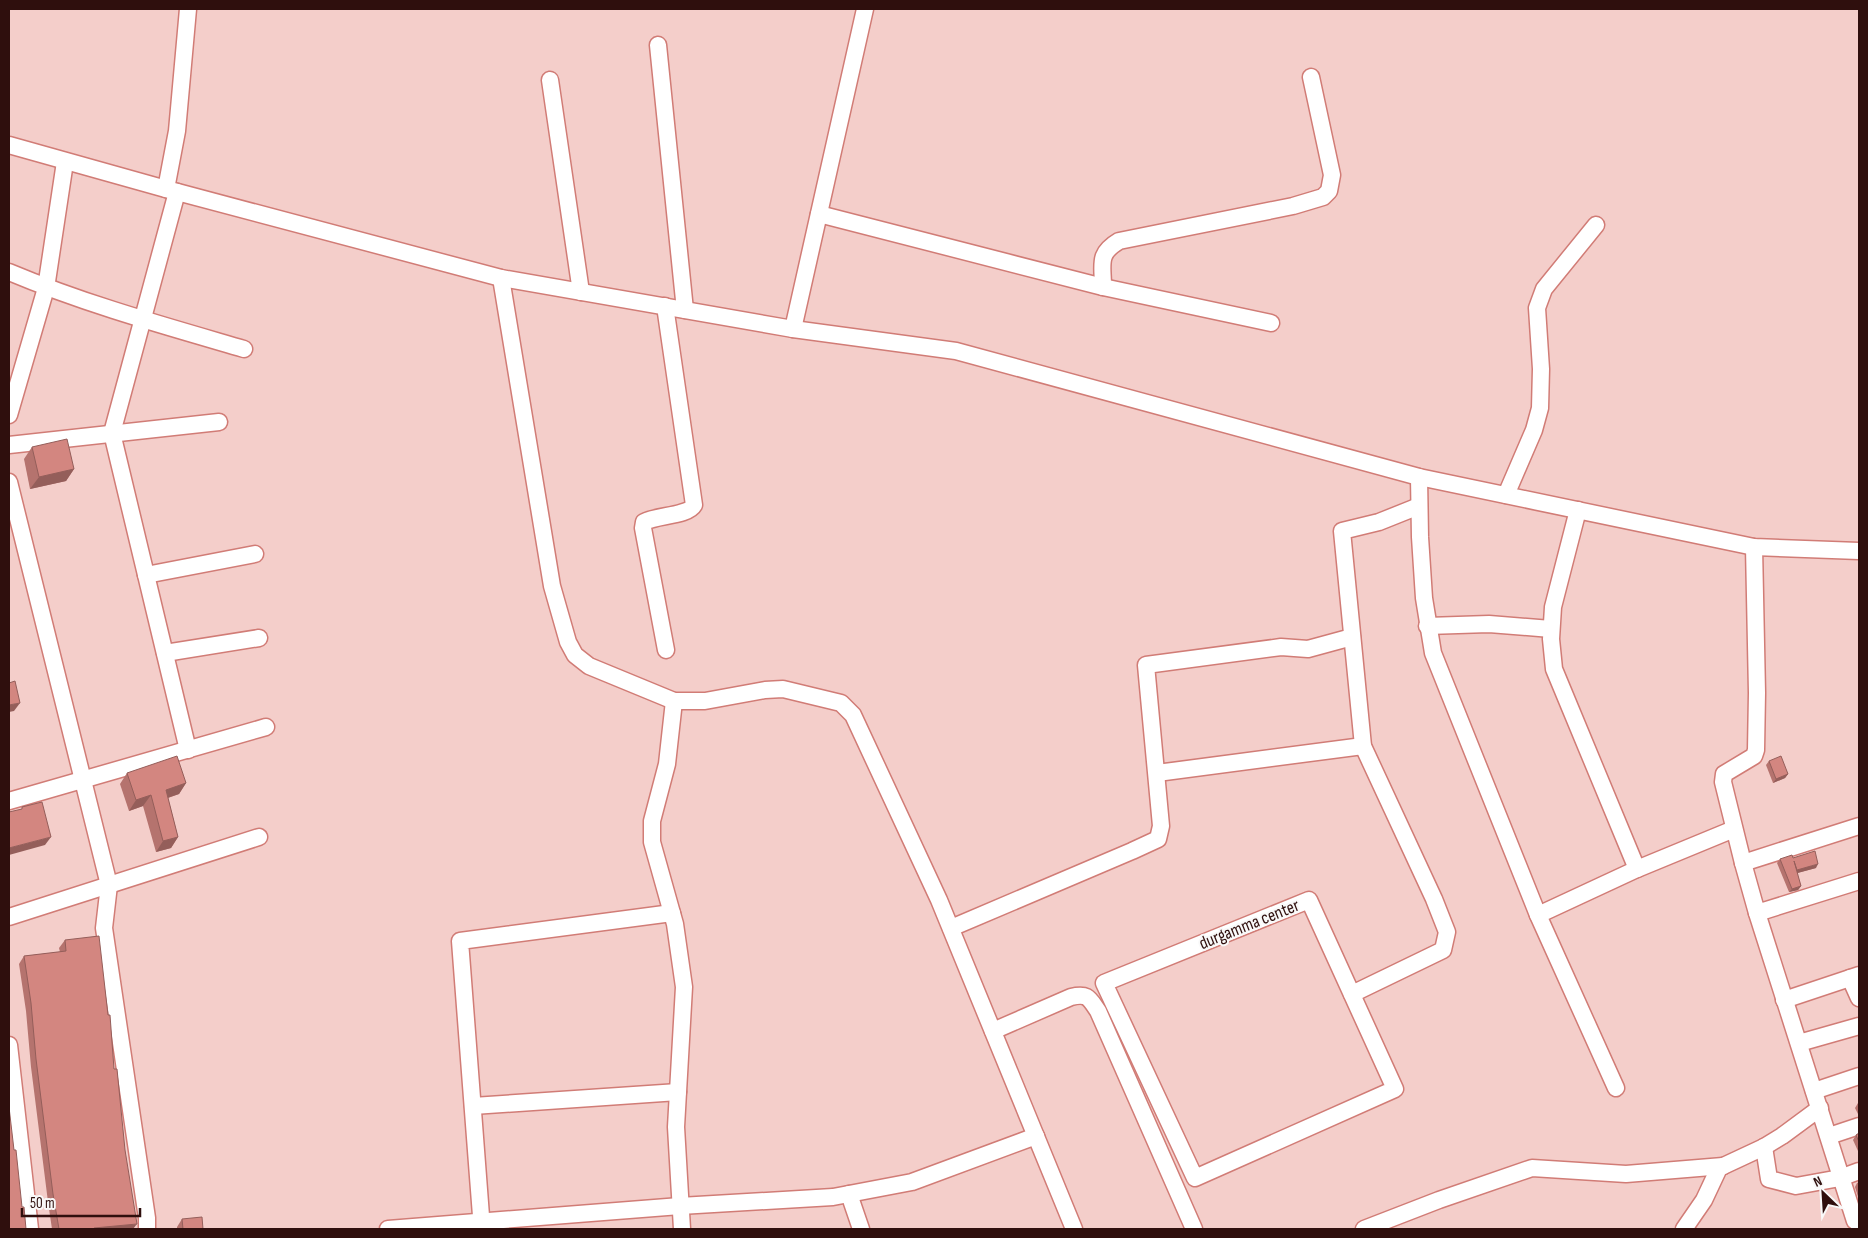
<svg xmlns="http://www.w3.org/2000/svg" width="1868" height="1238" font-family="'Sofia Sans Condensed',sans-serif">
<style>
.lines{fill:none;stroke-linecap:round;stroke-linejoin:round}
.minor-casing{stroke:#d17c76;stroke-width:19}
.minor{stroke:#fff;stroke-width:16}
.wall{fill:#b5736e}
.shaded-wall{fill:#945e5a}
.building{fill:#d38680;stroke:#945e5a}
.labels{text-anchor:middle;stroke-width:4;stroke-linejoin:round;paint-order:stroke}
.street-label{font-size:18px;fill:#2f0f0d;stroke:#f9f9f9}
</style>
<rect width="100%" height="100%" fill="#f4ceca"/>
<g class="lines">
<g class="minor-casing">
<g id="minor">
<path d="M658 45 685 310"/>
<path d="M550 80 581 292"/>
<path d="M9 145 166 189 501 278 793 329 956 351 1419 477 1754 547 1859 551"/>
<path d="M166 189 177 131 188 9"/>
<path d="M177 192 112 433 188 750"/>
<path d="M819 214 1103 287 1271 323"/>
<path d="M9 272C85 304 165 326 244 349"/>
<path d="M501 278 552 586 568 642 575 655 589 666 674 701H705L765 690 783 689 841 703 853 715 939 900 1074 1229"/>
<path d="M1103 287C1103 264 1097 254 1119 241L1293 206 1323 197 1329 191 1332 175 1311 77"/>
<path d="M665 306 694 505C688 516 657 515 644 522L643 528 666 650"/>
<path d="M793 329 865 9"/>
<path d="M9 415 46 288 65 162"/>
<path d="M9 445 219 422"/>
<path d="M1419 477 1420 537 1424 598 1433 653 1538 915"/>
<path d="M9 482 109 885 104 928 147 1218V1229"/>
<path d="M1506 495 1534 430 1540 408 1541 369 1537 308 1544 289 1596 225"/>
<path d="M1578 510 1553 607 1551 639 1554 669 1637 869"/>
<path d="M1754 547 1757 693 1756 750 1754 756 1724 774 1723 782 1743 863 1757 913 1859 881"/>
<path d="M146 575 255 554"/>
<path d="M1427 626 1489 624 1551 629"/>
<path d="M165 653 259 638"/>
<path d="M674 701 667 764 652 821V842L675 924 684 987 676 1127 682 1229"/>
<path d="M1157 773 1363 746"/>
<path d="M9 801 266 727"/>
<path d="M1743 863 1859 826"/>
<path d="M1309 900 1395 1089 1195 1178 1104 983Z"/>
<path d="M1757 913 1855 1221"/>
<path d="M9 917 259 837"/>
<path d="M951 928 1132 851 1158 839 1161 826 1146 665 1281 647 1308 649 1352 637"/>
<path d="M1850 978 1859 998"/>
<path d="M1352 994 1443 950 1447 932 1434 899 1363 746 1342 531 1379 522 1419 506"/>
<path d="M1784 1000 1859 975"/>
<path d="M993 1031 1071 997C1088 993 1089 998 1098 1011L1194 1229"/>
<path d="M1799 1043 1859 1026"/>
<path d="M9 1045 30 1229"/>
<path d="M1616 1088 1538 915 1637 869 1734 829"/>
<path d="M1814 1091 1859 1076"/>
<path d="M473 1106 678 1092"/>
<path d="M1829 1136 1859 1126"/>
<path d="M1764 1147 1769 1179 1796 1186 1840 1178 1859 1171"/>
<path d="M849 1194 861 1229"/>
<path d="M388 1229 680 1206 833 1197 912 1182 1036 1136"/>
<path d="M482 1229 460 941 672 913"/>
<path d="M1364 1229 1439 1200 1532 1168 1626 1174 1723 1166"/>
<path d="M1684 1229 1704 1200 1719 1168 1764 1147 1782 1136 1820 1108"/>
</g>
</g>
<use href="#minor" class="minor"/>
</g>
<g class="wall">
<path d="M32 447 74 469 66 481 30 489 24 459Z"/>
<path d="M1769 761 1788 774 1785 778 1773 783 1766 765Z"/>
<path d="M127 773 186 783 179 794 168 798 178 837 171 848 156 852 143 806 129 811 120 784Z"/>
<path d="M1793 858 1816 868 1797 873 1801 886 1798 890 1789 892 1777 863 1780 859Z"/>
<path d="M65 940 114 1069 133 1229H52L48 1202 31 1067 26 1011 19 964 24 956 60 952 59 948Z"/>
<path d="M1858 1103H1859V1116L1855 1108Z"/>
<path d="M1859 1133V1151H1858L1853 1140 1856 1135Z"/>
<path d="M1859 1182V1200L1855 1187 1857 1183Z"/>
<path d="M182 1219 203 1229H177V1227Z"/>
</g>
<g class="shaded-wall">
<path d="M74 469 66 481 30 489 39 477Z"/>
<path d="M20 703 14 711 9 712V705Z"/>
<path d="M1788 774 1785 778 1773 783 1776 779Z"/>
<path d="M186 783 179 794 158 801 166 790Z"/>
<path d="M151 795 143 806 129 811 136 800Z"/>
<path d="M51 837 45 845 9 855V848Z"/>
<path d="M178 837 171 848 156 852 163 841Z"/>
<path d="M1818 864 1816 868 1794 874 1797 870Z"/>
<path d="M1801 886 1798 890 1789 892 1792 889Z"/>
<path d="M137 1224 133 1229H93L94 1228Z"/>
</g>
<g class="building">
<path d="M67 439 74 469 39 477 32 447Z"/>
<path d="M15 681 20 703 9 705V683Z"/>
<path d="M177 756 186 783 166 790 178 837 163 841 151 795 136 800 127 773Z"/>
<path d="M1781 756 1788 774 1776 779 1769 761Z"/>
<path d="M42 802 51 837 9 848V812L22 809V807Z"/>
<path d="M1815 851 1818 864 1797 870 1794 861 1801 886 1792 889 1780 859 1792 855 1793 858Z"/>
<path d="M99 936 108 1015H110L114 1069H117L125 1150 137 1224 94 1228V1229H59L53 1194 36 1059 31 1003 24 956 66 951 65 940Z"/>
<path d="M9 1107 14 1150H16L22 1207H24L26 1229H9Z"/>
<path d="M1859 1133V1142L1856 1135Z"/>
<path d="M202 1217 203 1229H183L182 1219Z"/>
</g>
<g class="labels">
<g class="street-label">
<text transform="translate(1249 924) rotate(-22)" y="6">durgamma center</text>
</g>
</g>
<rect width="1868" height="1238" fill="none" stroke="#2f0f0d" stroke-width="20"/>
<g transform="translate(1823 1193) rotate(335)" stroke="#f9f9f9" stroke-width="4" paint-order="stroke">
<path d="M0-4L9 19L0 12L-9 19Z" fill="#2f0f0d"/>
<text y="-8" font-size="14" font-weight="bold" text-anchor="middle" fill="#2f0f0d">N</text>
</g>
<path d="M22 1208v8h118v-8" fill="none" stroke="#2f0f0d" stroke-width="2.5"/>
<text x="30" y="1208" font-size="15" fill="#2f0f0d" stroke="#f9f9f9" stroke-width="4" paint-order="stroke">50 m</text>
</svg>
